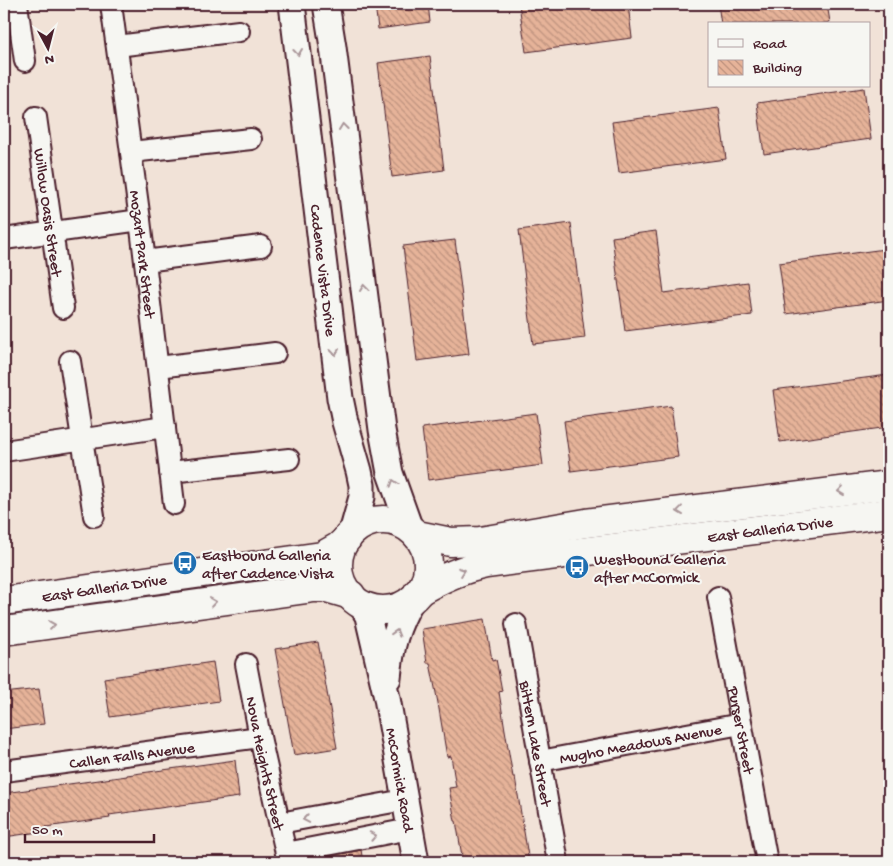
<svg xmlns="http://www.w3.org/2000/svg" width="893" height="866" font-family="'Gochi Hand',sans-serif">
<style>
.building{fill:url(#building-back-hatch);stroke:#4a1f2b}
.lines{fill:none;stroke-linecap:round;stroke-linejoin:round}
.minor-casing{stroke:#4a1f2b;stroke-width:24}
.tertiary-casing{stroke:#4a1f2b;stroke-width:29}
.secondary-casing{stroke:#4a1f2b;stroke-width:31}
.minor{stroke:#f6f6f2;stroke-width:20}
.tertiary{stroke:#f6f6f2;stroke-width:25}
.secondary{stroke:#f6f6f2;stroke-width:28}
.oneway{stroke:#a99598}
.labels{text-anchor:middle;stroke-width:4.5;stroke-linejoin:round;paint-order:stroke}
.street-label{font-size:16px;fill:#4a1f2b;stroke:#f6f6f2}
.poi-label{font-size:16px;fill:#4a1f2b;stroke:#f6f6f2;text-anchor:start}
</style>
<defs>
<pattern id="building-back-hatch" width="6" height="6" patternUnits="userSpaceOnUse" patternTransform="scale(1.25)"><rect width="6" height="6" fill="#e6b399"/><path d="M-1 5l2 2M0 0l6 6M5-1l2 2" fill="none" stroke="#bc917d"/></pattern>
</defs>
<rect width="100%" height="100%" fill="#f1e2d7"/>
<filter id="ink" filterUnits="userSpaceOnUse"><feTurbulence type="fractalNoise" baseFrequency=".02" numOctaves="2"/><feDisplacementMap in="SourceGraphic" scale="10" xChannelSelector="R" yChannelSelector="G"/><feConvolveMatrix kernelMatrix="1 2 1 2 8 2 1 2 1" color-interpolation-filters="sRGB"/></filter>
<g filter="url(#ink)">
<g class="building">
<path d="M375 4H428L430 22 378 29Z"/>
<path d="M519 4H628L632 38 526 52Z"/>
<path d="M718 4H827L830 22 819 24H721Z"/>
<path d="M430 56 444 170 392 177 378 63Z"/>
<path d="M864 88 871 139 764 154 757 103Z"/>
<path d="M719 108 726 159 619 173 612 122Z"/>
<path d="M571 223 585 338 533 344 519 230Z"/>
<path d="M656 231 664 293 748 282 752 315 625 331 612 237Z"/>
<path d="M455 240 469 354 417 361 403 246Z"/>
<path d="M885 249 889 278V300L786 314 779 263Z"/>
<path d="M888 375 889 388V427L780 442 773 390Z"/>
<path d="M671 406 678 457 571 471 564 421Z"/>
<path d="M536 413 543 465 428 480 422 428Z"/>
<path d="M485 619 492 660 496 659 502 691 499 692 505 730 513 777H515L529 862H463L456 821H455L449 788 456 787 451 756 447 757 438 703 430 663H427L422 629Z"/>
<path d="M318 642 337 748 294 755 275 649Z"/>
<path d="M213 662 219 701 110 717 104 678Z"/>
<path d="M39 689 44 724 4 729V693Z"/>
<path d="M235 760 239 797 109 815 110 818 46 827V831L4 837V793L127 776V775Z"/>
<path d="M361 850 363 862H321V858Z"/>
</g>
<g class="lines">
<g class="minor-casing">
<g id="minor">
<path d="M17 4 25 61"/>
<path id="s1" d="M111 4 140 220 174 504"/>
<path d="M117 46 239 31"/>
<path id="s2" d="M36 117 63 308"/>
<path d="M131 152 251 139"/>
<path d="M4 239 140 220"/>
<path d="M145 261 261 246"/>
<path d="M70 361 94 516"/>
<path d="M158 367 275 353"/>
<path d="M4 451 165 427"/>
<path d="M170 472 289 459"/>
<path id="s3" d="M718 597 767 862"/>
<path id="s4" d="M516 624 558 862"/>
<path id="s5" d="M246 664 260 737 288 862"/>
<path id="s6" d="M540 761 741 724"/>
<path id="s7" d="M4 771 260 737"/>
<path d="M280 823 404 800"/>
<path d="M286 853 410 829"/>
</g>
</g>
<g class="tertiary-casing">
<g id="tertiary">
<path id="s8" d="M292 4 340 398 345 422 359 471 362 485V497L352 533"/>
<path d="M326 4 333 47 382 430 390 473 410 529"/>
<path id="s9" d="M361 604 368 616 370 625 387 698 416 862"/>
<path d="M388 678C391 645 396 627 412 599"/>
</g>
</g>
<g class="secondary-casing">
<g id="secondary">
<circle cx="383" cy="565" r="45"/>
<path d="M417 535 451 542 480 541 586 523 889 485"/>
<path id="s10" d="M418 592C440 579 461 569 486 564L889 513"/>
<path id="s11" d="M4 601 322 556 338 547 347 539"/>
<path d="M4 631 314 588H327L351 595"/>
</g>
</g>
<use href="#minor" class="minor"/>
<use href="#tertiary" class="tertiary"/>
<use href="#secondary" class="secondary"/>
</g>
<defs><path id="oneway-chevron" d="M-2-3.5L2.5 0L-2 3.5" fill="none" stroke-width="1.6" stroke-linecap="round" stroke-linejoin="round" transform="scale(1.25)"/></defs>
<g class="oneway">
<use href="#oneway-chevron" transform="translate(298 52) rotate(83)"/>
<use href="#oneway-chevron" transform="translate(343 127) rotate(-97)"/>
<use href="#oneway-chevron" transform="translate(364 288) rotate(-97)"/>
<use href="#oneway-chevron" transform="translate(335 352) rotate(83)"/>
<use href="#oneway-chevron" transform="translate(394 483) rotate(-108)"/>
<use href="#oneway-chevron" transform="translate(841 491) rotate(173)"/>
<use href="#oneway-chevron" transform="translate(680 511) rotate(173)"/>
<use href="#oneway-chevron" transform="translate(462 571) rotate(-20)"/>
<use href="#oneway-chevron" transform="translate(213 602) rotate(-8)"/>
<use href="#oneway-chevron" transform="translate(52 625) rotate(-8)"/>
<use href="#oneway-chevron" transform="translate(396 633) rotate(-73)"/>
<use href="#oneway-chevron" transform="translate(306 819) rotate(170)"/>
<use href="#oneway-chevron" transform="translate(373 836) rotate(-11)"/>
</g>
</g>
<defs>
<g id="bus-disc" transform="scale(1.25)"><circle r="9.5" fill="#1f6fb2" stroke="#f6f6f2"/><path d="M-5-6H5V4H4V6H2V4H-2V6H-4V4H-5ZM-3.5-4V0h7V-4ZM-3.5 1.2v1.5H-2V1.2ZM2 1.2v1.5H3.5V1.2Z" fill="#fff"/></g>
</defs>
<g fill-rule="evenodd">
<use href="#bus-disc" x="185" y="563"/>
<use href="#bus-disc" x="577" y="567"/>
</g>
<g class="labels">
<g class="street-label">
<text dy="6" stroke="none"><textPath href="#s2" startOffset="96">Willow Oasis Street</textPath></text>
<text dy="6" stroke="none"><textPath href="#s1" startOffset="252">Mozart Park Street</textPath></text>
<text dy="6" stroke="none"><textPath href="#s8" startOffset="268">Cadence Vista Drive</textPath></text>
<text dy="6" stroke="none"><textPath href="#s10" startOffset="360">East Galleria Drive</textPath></text>
<text dy="6" stroke="none"><textPath href="#s11" startOffset="101">East Galleria Drive</textPath></text>
<text dy="6" stroke="none"><textPath href="#s3" startOffset="135">Purser Street</textPath></text>
<text dy="6" stroke="none"><textPath href="#s6" startOffset="102">Mugho Meadows Avenue</textPath></text>
<text dy="6" stroke="none"><textPath href="#s4" startOffset="121">Bittern Lake Street</textPath></text>
<text dy="6" stroke="none"><textPath href="#s7" startOffset="129">Callen Falls Avenue</textPath></text>
<text dy="6" stroke="none"><textPath href="#s5" startOffset="101">Nova Heights Street</textPath></text>
<text dy="6" stroke="none"><textPath href="#s9" startOffset="181">McCormick Road</textPath></text>
</g>
<g class="poi-label">
<text x="202" y="560">Eastbound Galleria<tspan x="202" dy="18">after Cadence Vista</tspan></text>
<text x="594" y="564">Westbound Galleria<tspan x="594" dy="18">after McCormick</tspan></text>
</g>
</g>
<rect width="893" height="866" fill="none" stroke="#f6f6f2" stroke-width="20"/>
<rect x="10" y="10" width="873" height="846" fill="none" stroke="#4a1f2b" stroke-width="2" filter="url(#ink)"/>
<rect x="708" y="22" width="162" height="65" fill="#f6f6f2" stroke="#b1a0a2"/>
<rect x="718" y="39" width="25" height="8" fill="#f6f6f2" stroke="#b1a0a2"/>
<text x="753" y="48" font-size="15" fill="#4a1f2b">Road</text>
<rect x="718" y="60" width="25" height="15" fill="url(#building-back-hatch)" stroke="#b1a0a2"/>
<text x="753" y="72" font-size="15" fill="#4a1f2b">Building</text>
<g transform="translate(48 48) rotate(173)" stroke="#f6f6f2" stroke-width="4" paint-order="stroke">
<path d="M0-4L9 19L0 12L-9 19Z" fill="#4a1f2b"/>
<text y="-8" font-size="14" font-weight="bold" text-anchor="middle" fill="#4a1f2b">N</text>
</g>
<path d="M25 834v8h129v-8" fill="none" stroke="#4a1f2b" stroke-width="2.5"/>
<text x="32" y="834" font-size="15" fill="#4a1f2b" stroke="#f6f6f2" stroke-width="4" paint-order="stroke">50 m</text>
</svg>
